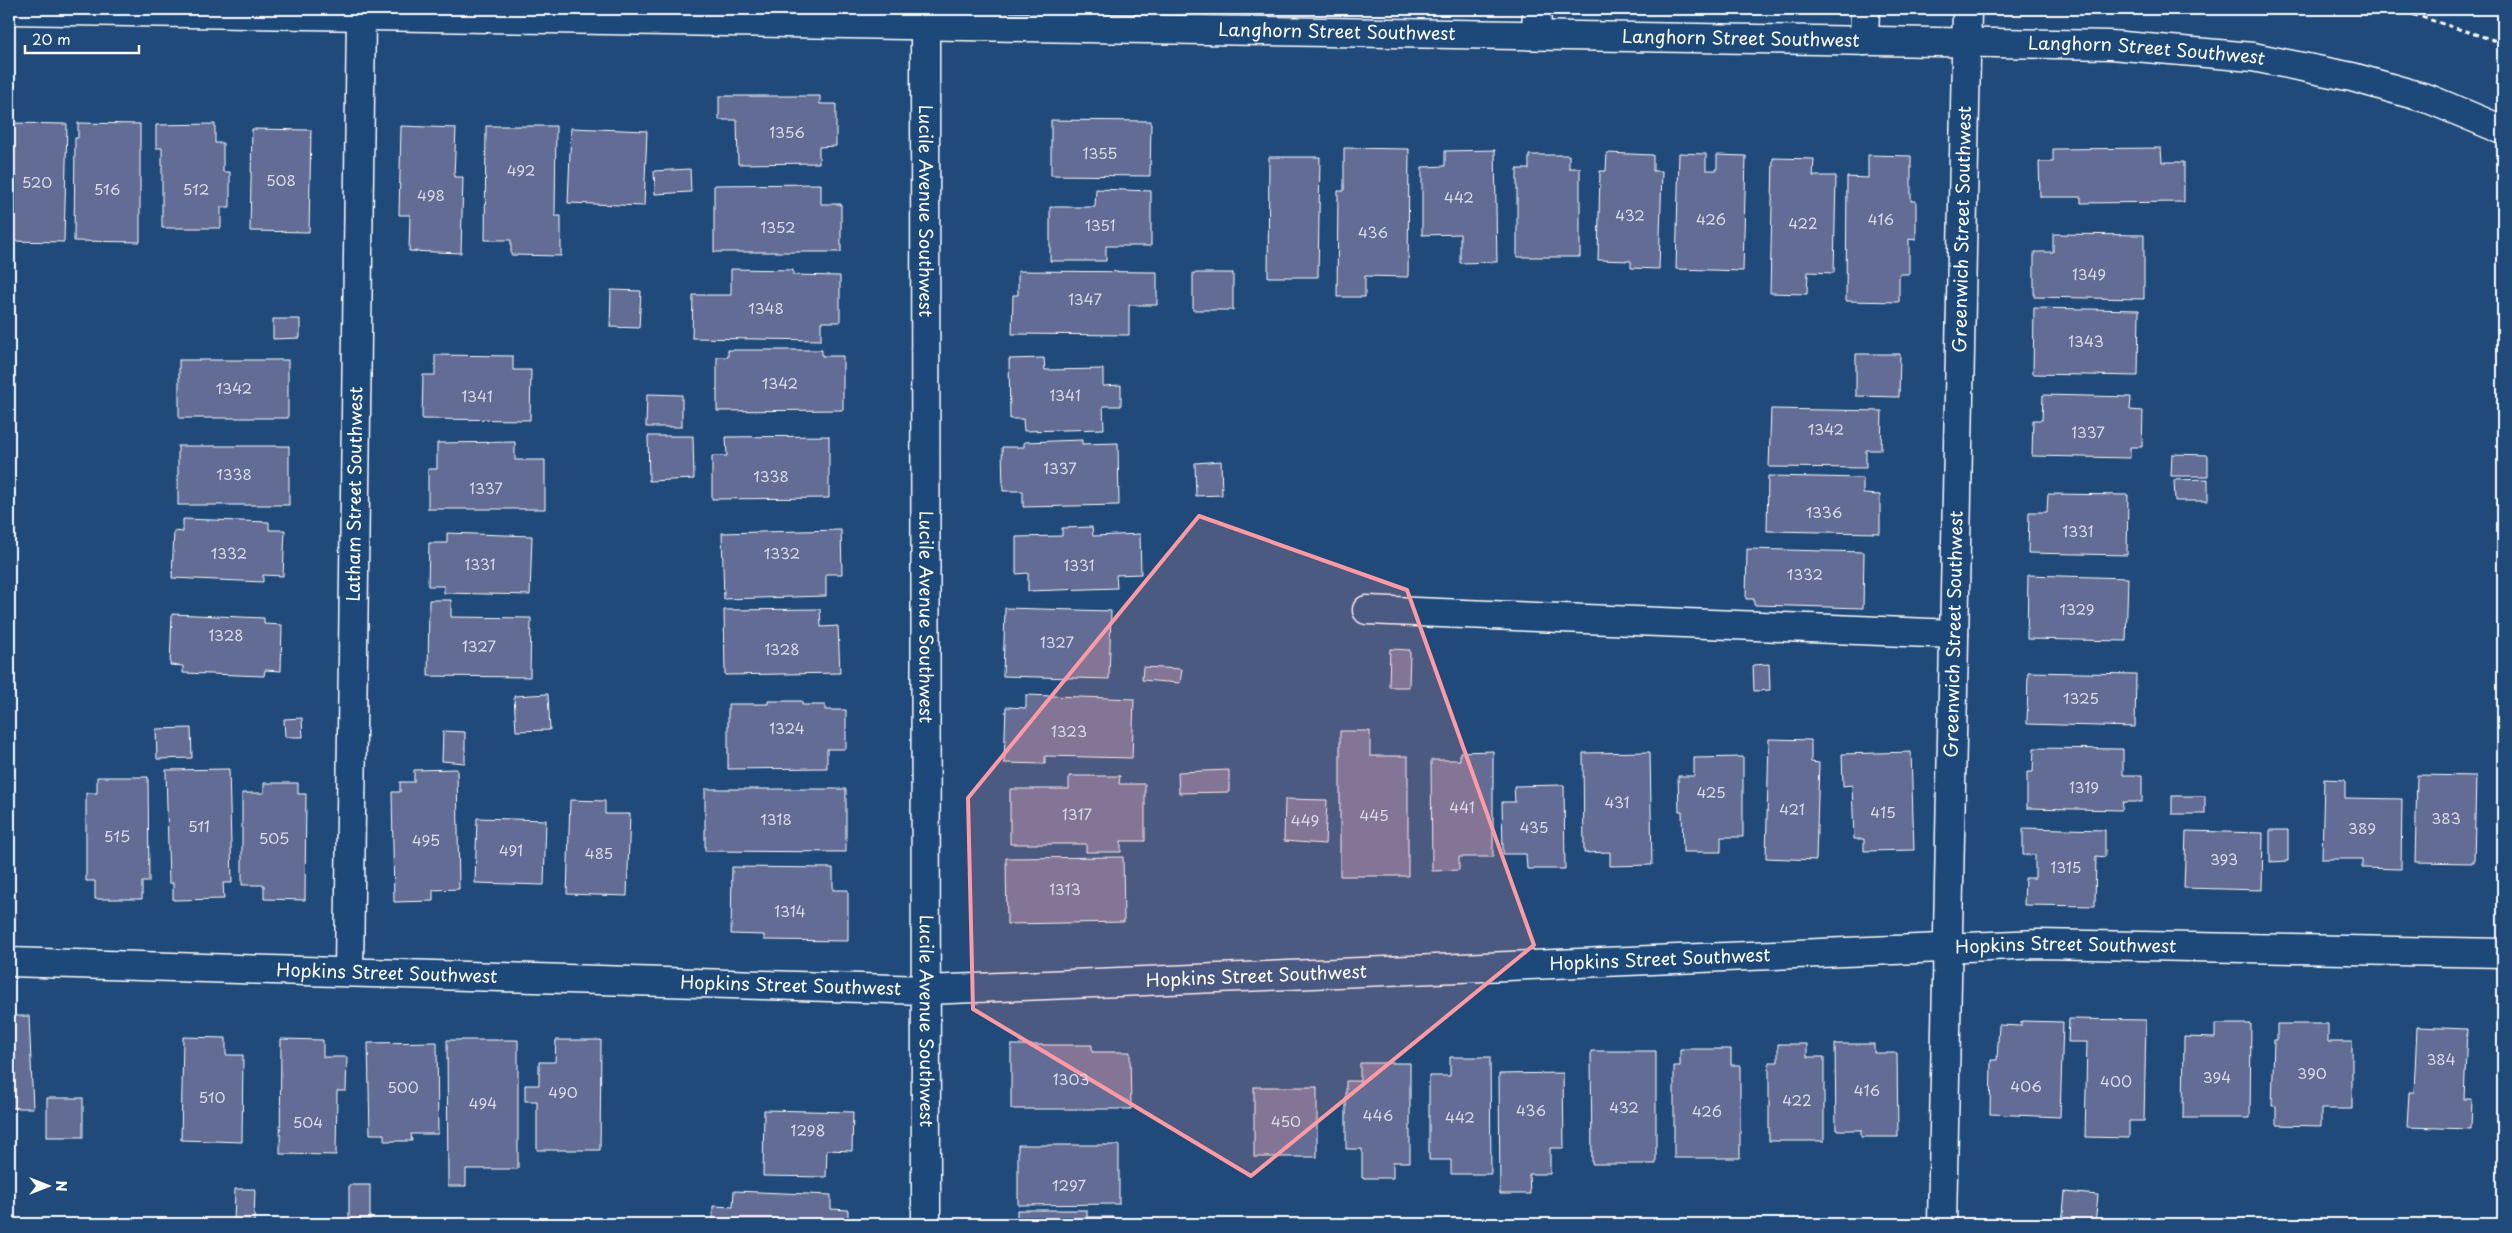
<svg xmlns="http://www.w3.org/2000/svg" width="2512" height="1233" font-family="'Playpen Sans',sans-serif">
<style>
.building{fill:#636c94;stroke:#fff}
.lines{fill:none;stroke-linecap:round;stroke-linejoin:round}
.minor-casing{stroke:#fff;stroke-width:31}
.path{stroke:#fff;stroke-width:3;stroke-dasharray:5 4;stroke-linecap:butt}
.minor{stroke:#1f4a7a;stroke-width:28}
.marked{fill:#ff9aa2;fill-opacity:0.2;stroke:#ff9aa2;stroke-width:4;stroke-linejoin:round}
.labels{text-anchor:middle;stroke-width:4;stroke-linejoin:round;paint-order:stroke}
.number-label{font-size:15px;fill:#d8dae4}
.street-label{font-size:18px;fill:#fff;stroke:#1f4a7a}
</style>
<rect width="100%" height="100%" fill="#1f4a7a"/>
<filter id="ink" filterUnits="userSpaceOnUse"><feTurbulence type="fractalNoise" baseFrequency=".02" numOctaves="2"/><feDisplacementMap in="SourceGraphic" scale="10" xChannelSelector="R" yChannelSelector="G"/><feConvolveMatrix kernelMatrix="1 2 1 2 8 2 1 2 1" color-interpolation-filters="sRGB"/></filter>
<g filter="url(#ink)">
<g class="building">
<path d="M719 96H820V104H836V146L819 147V163L738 164 737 120H719Z"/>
<path d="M1051 120 1151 121 1150 176 1051 175Z"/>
<path d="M9 123 67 124 64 242 9 241Z"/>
<path d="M78 123 140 124V242L74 241 75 138H78Z"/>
<path d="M215 124V143H223V172H230V207H221V228H162V148H156V125Z"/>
<path d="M401 126 456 128 454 177H463L461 253 409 251 410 215H399Z"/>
<path d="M486 126H556L555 216H561V256L511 255V240H485Z"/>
<path d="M571 128 647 131 644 206 568 203Z"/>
<path d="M252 129 311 130 309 232 250 231Z"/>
<path d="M1344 148 1409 149 1408 277 1365 276V297H1337L1338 191H1344Z"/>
<path d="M2161 148 2162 162H2184V202L2081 203V197H2040L2039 162H2053V149Z"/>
<path d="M1495 150 1497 262 1460 263V234L1422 235V167L1445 166V151Z"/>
<path d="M1607 153 1653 155V171H1662L1659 269 1631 268V261L1598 260 1600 171H1606Z"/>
<path d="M1679 153 1706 154V170H1717V155L1746 156 1743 271 1676 269Z"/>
<path d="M1529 155H1569V168H1580V257H1517V169H1529Z"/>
<path d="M1868 155 1911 156V201H1916V240L1909 239V274H1899V302L1846 301 1847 177 1868 178Z"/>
<path d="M1269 157H1320L1318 277H1268Z"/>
<path d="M1773 158 1814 159 1813 176H1836L1834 273 1808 272 1807 294 1770 293Z"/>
<path d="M690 169 691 192 655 194 654 171Z"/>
<path d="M821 184V204H841V252H714V185Z"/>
<path d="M1096 189 1151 191V246H1106V261H1050V207H1095Z"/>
<path d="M2053 234 2144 235V299L2034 297V252H2053Z"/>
<path d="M731 269 793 270V275L840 276V322H821V340L692 338 693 295H731Z"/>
<path d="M1018 271 1157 272V305H1129V335L1012 334 1013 295H1018Z"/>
<rect x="1193" y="273" width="40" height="37"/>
<path d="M611 290 641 291 639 328 610 327Z"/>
<path d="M2034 308 2139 310 2138 376 2033 374Z"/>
<path d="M273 319H300V338L273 339Z"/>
<path d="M728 350H822V356H843V410L717 411V357H728Z"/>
<path d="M1856 354H1900L1899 397 1856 396Z"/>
<path d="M435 355 513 356V370H531L530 420 422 419 423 375H435Z"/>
<path d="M1044 358 1045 370 1103 369V386L1121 385V406H1103L1104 429 1024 431 1023 419H1010L1009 359Z"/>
<rect x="179" y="360" width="109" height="58"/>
<path d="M647 394 682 395V427H646Z"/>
<path d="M2043 395 2131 397 2130 410 2143 411 2142 447H2130V458L2032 456 2033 420H2042Z"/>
<path d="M1771 409 1882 411 1881 450H1866V468L1769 467Z"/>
<path d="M648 436H693L694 479 649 481Z"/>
<path d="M829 436V498L712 499V456H727L726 437Z"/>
<path d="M1082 440V444L1118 443 1119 505 1023 507V491H1003L1002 447H1024V442Z"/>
<path d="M515 442V460H545V509H428V469H437V443Z"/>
<rect x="178" y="446" width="111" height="59"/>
<path d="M2172 454 2208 455V476H2171Z"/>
<path d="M1221 461 1222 495 1196 496 1195 463Z"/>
<path d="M1768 476 1863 478V494L1880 495V533L1767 531Z"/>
<path d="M2208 479V501H2175L2174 480Z"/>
<path d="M2048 494 2128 495 2127 555 2028 553 2029 512H2047Z"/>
<path d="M183 519 269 522V530H285L283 576 263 575V582L172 578 174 531 183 532Z"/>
<path d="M1092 527 1093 536 1140 534 1141 574 1116 575 1117 588 1028 591V573L1016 574V537L1062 536V528Z"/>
<path d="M841 530 842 574H826V596L724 599 722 533Z"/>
<path d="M447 533 532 536 530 595 444 593V586H428L429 543H447Z"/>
<path d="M1747 549 1864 552 1863 608 1754 605V599H1746Z"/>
<path d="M2028 575 2128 578 2126 641 2027 639Z"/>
<path d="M429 600H451V617L531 618 530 677 428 676Z"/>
<path d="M1005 608 1111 611 1109 679 1003 676Z"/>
<path d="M820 609 821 627 838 626 840 673 725 675 724 610Z"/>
<path d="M172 614 264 618V624L282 625 281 671 265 670 264 676 183 673V666L170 665Z"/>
<path d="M1390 649 1410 650 1409 687H1389Z"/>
<path d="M1769 664 1770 690 1754 691 1753 665Z"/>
<path d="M1143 667 1182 669 1180 683 1142 680Z"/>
<path d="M2028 672 2136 674 2135 727 2027 724Z"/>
<path d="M548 694 550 730 516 731 514 696Z"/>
<path d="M1026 695 1134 699 1132 758 1045 756V764L1004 763 1006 707 1026 708Z"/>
<path d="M768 701H802V705H825V710H846V749H827V768L728 769V704H768Z"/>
<path d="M302 718 303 737H285L284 719Z"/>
<path d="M191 728 192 758 157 759 156 729Z"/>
<path d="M443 731 465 732V763L442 761Z"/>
<path d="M1340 731H1370V756H1408V876H1340Z"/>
<path d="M1769 739 1811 740V762L1819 763 1816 860 1766 858Z"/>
<path d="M2034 748 2123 749V775H2142V802H2123L2122 810 2027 808V772H2033Z"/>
<path d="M1493 751V857H1459V870L1432 871 1431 760H1460V752Z"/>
<path d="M1650 752 1652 865 1610 866V852L1584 853 1583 753Z"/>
<path d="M1911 752 1914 850 1864 851V839H1854L1852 785 1843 786 1842 754Z"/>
<path d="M1743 757V837H1721V852H1683L1682 811H1679L1678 776H1694V758Z"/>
<path d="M229 769 232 883H223L224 899 173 900V883H169L166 770Z"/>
<path d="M457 769 459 889 433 890V901L394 902 392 792H400V782H414V770Z"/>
<path d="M1229 770V792L1179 793 1178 772Z"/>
<path d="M2417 775 2476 776 2474 863 2415 862Z"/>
<path d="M1069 776H1120L1119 784H1145V841H1121V852H1086V844H1010V789H1069Z"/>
<path d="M97 777H148L149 882H142V899H95V881H86V793H97Z"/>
<path d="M2324 779 2345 780V798L2402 799 2401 869 2362 868V859H2322Z"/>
<path d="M264 783H298V794H306L305 900 264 899V885H242V793H264Z"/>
<path d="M1564 785 1565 869H1527L1526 854H1503L1502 802H1515L1514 786Z"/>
<path d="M705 789H846V852L705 851Z"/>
<rect x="2172" y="796" width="33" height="18"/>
<path d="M1285 799 1327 800 1325 844 1284 841Z"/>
<path d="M570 800 605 801V814H630L627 896 567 894Z"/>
<path d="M2503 813V860L2500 859Z"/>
<path d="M477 818 546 820 544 885 475 883Z"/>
<path d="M2023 828 2105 830V857L2096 856 2095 906 2024 905 2025 878H2035V855H2023Z"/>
<path d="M2270 830H2288V861L2270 862Z"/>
<path d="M2186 831 2263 833 2262 890 2184 888Z"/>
<path d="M1123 857 1124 922 1007 924 1006 858Z"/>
<path d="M732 867 833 868V890H848V941L764 940V935L731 934Z"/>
<path d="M9 1016H29L33 1108H9Z"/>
<path d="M2069 1019 2146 1020 2144 1121H2129V1138L2085 1137 2087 1042H2068Z"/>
<path d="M2021 1021 2063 1022 2060 1117 1990 1114 1991 1060H1997L1999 1025 2021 1026Z"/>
<path d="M2215 1024H2251L2250 1118H2183L2184 1037 2215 1038Z"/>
<path d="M2277 1024H2328V1042H2352V1109H2321V1126L2276 1125V1106H2272L2274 1040H2277Z"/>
<path d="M2417 1027 2467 1029 2464 1099H2472L2471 1129 2407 1127 2409 1092H2414Z"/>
<path d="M183 1037 226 1038V1055H243L242 1142 181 1140Z"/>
<path d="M281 1039 323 1040V1057H347L346 1091H337L336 1155 280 1154Z"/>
<path d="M447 1040H518V1169H466V1186H448Z"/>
<path d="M556 1040H601L600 1150H537V1101H525V1085H539V1062H555Z"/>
<path d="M437 1042 438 1134H411L412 1141H384V1134H370L368 1043Z"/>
<path d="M1778 1044H1807V1057H1824V1141H1769V1062H1778Z"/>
<path d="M1835 1044H1874V1053H1897L1898 1137H1861V1130H1836Z"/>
<path d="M1011 1045H1092V1052H1130L1131 1109H1011Z"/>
<path d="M1680 1049H1731V1065H1740V1158H1674V1066H1680Z"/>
<path d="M1591 1051H1656V1164H1592Z"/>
<path d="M1450 1057H1490L1491 1174H1451V1160H1429V1076H1450Z"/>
<path d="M1360 1063H1410V1162H1393V1178H1362V1149H1346V1081H1360Z"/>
<path d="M1563 1073 1564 1148H1550V1174H1529L1530 1194H1500L1499 1074Z"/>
<rect x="1254" y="1087" width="63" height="70"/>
<rect x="47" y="1098" width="36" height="39"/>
<path d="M764 1110 853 1112 852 1151 827 1150 826 1177 763 1176Z"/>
<path d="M1018 1145H1119V1204L1018 1205Z"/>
<rect x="349" y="1185" width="21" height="34"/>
<path d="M235 1189H255L254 1224H234Z"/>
<path d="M734 1191 831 1195V1209L848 1210V1224H713V1206L733 1207Z"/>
<path d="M2065 1192 2098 1195 2095 1224H2062Z"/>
<path d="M1017 1210H1087V1217H1114V1224H1017Z"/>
</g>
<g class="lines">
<g class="minor-casing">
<g id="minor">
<path id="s1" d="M925 9 926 1224"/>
<path id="s2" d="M9 10 2111 45 2253 57 2352 77 2429 99 2503 130"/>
<path d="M1536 35 1537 9"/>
<path d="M1864 41 1865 9"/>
<path d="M1367 610 1954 634"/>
<path id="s3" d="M9 962 926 990 2039 944 2503 953"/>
<path id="s4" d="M349 972 361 16"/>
<path id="s5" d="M1942 1224 1967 9"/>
</g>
</g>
<path class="path" d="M2396 9 2503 43"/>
<use href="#minor" class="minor"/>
</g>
</g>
<path class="marked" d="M1199 516 1407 590 1534 945 1251 1176 973 1009 968 798Z"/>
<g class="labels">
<g class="number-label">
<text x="787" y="138">1356</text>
<text x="1100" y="159">1355</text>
<text x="521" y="176">492</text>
<text x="281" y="186">508</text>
<text x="37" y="188">520</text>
<text x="107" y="195">516</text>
<text x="196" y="195">512</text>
<text x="431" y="201">498</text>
<text x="1459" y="203">442</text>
<text x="1630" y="221">432</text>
<text x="1711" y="225">426</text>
<text x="1881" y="225">416</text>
<text x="1803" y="229">422</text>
<text x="1100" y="231">1351</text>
<text x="778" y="233">1352</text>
<text x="1373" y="238">436</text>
<text x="2089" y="280">1349</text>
<text x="1085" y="305">1347</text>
<text x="766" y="314">1348</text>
<text x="2086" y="347">1343</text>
<text x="780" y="389">1342</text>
<text x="234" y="394">1342</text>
<text x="1065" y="401">1341</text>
<text x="477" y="402">1341</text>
<text x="1826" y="435">1342</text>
<text x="2088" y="438">1337</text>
<text x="1060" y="474">1337</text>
<text x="234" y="480">1338</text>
<text x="771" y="482">1338</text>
<text x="486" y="494">1337</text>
<text x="1824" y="518">1336</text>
<text x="2078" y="537">1331</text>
<text x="229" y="559">1332</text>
<text x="782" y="559">1332</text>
<text x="480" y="570">1331</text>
<text x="1079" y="571">1331</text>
<text x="1805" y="580">1332</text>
<text x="2077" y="615">1329</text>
<text x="226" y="641">1328</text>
<text x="1057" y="648">1327</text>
<text x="479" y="652">1327</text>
<text x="782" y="655">1328</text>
<text x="2081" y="704">1325</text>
<text x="787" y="734">1324</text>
<text x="1069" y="737">1323</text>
<text x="2084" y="793">1319</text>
<text x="1711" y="798">425</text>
<text x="1617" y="808">431</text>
<text x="1462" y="813">441</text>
<text x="1792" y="815">421</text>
<text x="1883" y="818">415</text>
<text x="1077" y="820">1317</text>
<text x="1374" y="821">445</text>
<text x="2446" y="824">383</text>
<text x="776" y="825">1318</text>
<text x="1305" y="826">449</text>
<text x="199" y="832">511</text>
<text x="1534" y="833">435</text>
<text x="2362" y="834">389</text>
<text x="117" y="842">515</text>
<text x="274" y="844">505</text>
<text x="426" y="846">495</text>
<text x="511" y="856">491</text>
<text x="599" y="859">485</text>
<text x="2224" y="865">393</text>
<text x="2066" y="873">1315</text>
<text x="1065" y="895">1313</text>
<text x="790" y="917">1314</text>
<text x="2441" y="1065">384</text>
<text x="2312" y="1079">390</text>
<text x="2217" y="1083">394</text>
<text x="1071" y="1085">1303</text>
<text x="2116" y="1087">400</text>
<text x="2026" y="1092">406</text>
<text x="403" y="1093">500</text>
<text x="1867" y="1096">416</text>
<text x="563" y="1098">490</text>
<text x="212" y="1103">510</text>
<text x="1797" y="1106">422</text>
<text x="483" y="1109">494</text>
<text x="1624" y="1113">432</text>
<text x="1531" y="1116">436</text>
<text x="1707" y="1117">426</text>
<text x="1378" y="1121">446</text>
<text x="1460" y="1123">442</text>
<text x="1286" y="1127">450</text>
<text x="308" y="1128">504</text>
<text x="808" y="1136">1298</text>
<text x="1069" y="1191">1297</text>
</g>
<g class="street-label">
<text dy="6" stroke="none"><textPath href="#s2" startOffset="1328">Langhorn Street Southwest</textPath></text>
<text dy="6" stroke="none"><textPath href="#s2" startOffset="1732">Langhorn Street Southwest</textPath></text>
<text dy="6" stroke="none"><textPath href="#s2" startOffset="2138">Langhorn Street Southwest</textPath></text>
<text dy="6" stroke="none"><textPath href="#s1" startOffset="202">Lucile Avenue Southwest</textPath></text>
<text dy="6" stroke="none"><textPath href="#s5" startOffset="995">Greenwich Street Southwest</textPath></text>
<text dy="6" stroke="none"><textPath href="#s4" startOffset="478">Latham Street Southwest</textPath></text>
<text dy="6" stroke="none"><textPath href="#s1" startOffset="608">Lucile Avenue Southwest</textPath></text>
<text dy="6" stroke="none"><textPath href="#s5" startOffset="590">Greenwich Street Southwest</textPath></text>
<text dy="6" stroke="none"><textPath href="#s3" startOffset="2058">Hopkins Street Southwest</textPath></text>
<text dy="6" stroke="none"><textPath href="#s3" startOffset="1652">Hopkins Street Southwest</textPath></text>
<text dy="6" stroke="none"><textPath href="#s3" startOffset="378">Hopkins Street Southwest</textPath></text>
<text dy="6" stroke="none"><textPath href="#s3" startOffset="1248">Hopkins Street Southwest</textPath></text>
<text dy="6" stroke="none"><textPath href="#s3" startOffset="782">Hopkins Street Southwest</textPath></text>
<text dy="6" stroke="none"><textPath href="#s1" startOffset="1012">Lucile Avenue Southwest</textPath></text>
</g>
</g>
<rect width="2512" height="1233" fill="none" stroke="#1f4a7a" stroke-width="30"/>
<rect x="15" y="15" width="2482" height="1203" fill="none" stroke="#fff" stroke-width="2" filter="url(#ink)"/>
<g transform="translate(48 1186) rotate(90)" stroke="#1f4a7a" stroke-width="4" paint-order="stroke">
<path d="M0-4L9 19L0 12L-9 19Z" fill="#ffffff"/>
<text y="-8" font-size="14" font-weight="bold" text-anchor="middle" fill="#ffffff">N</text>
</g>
<path d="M25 45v8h114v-8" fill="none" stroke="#ffffff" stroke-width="2.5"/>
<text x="32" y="45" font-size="15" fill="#ffffff" stroke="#1f4a7a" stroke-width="4" paint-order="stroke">20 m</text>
</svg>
